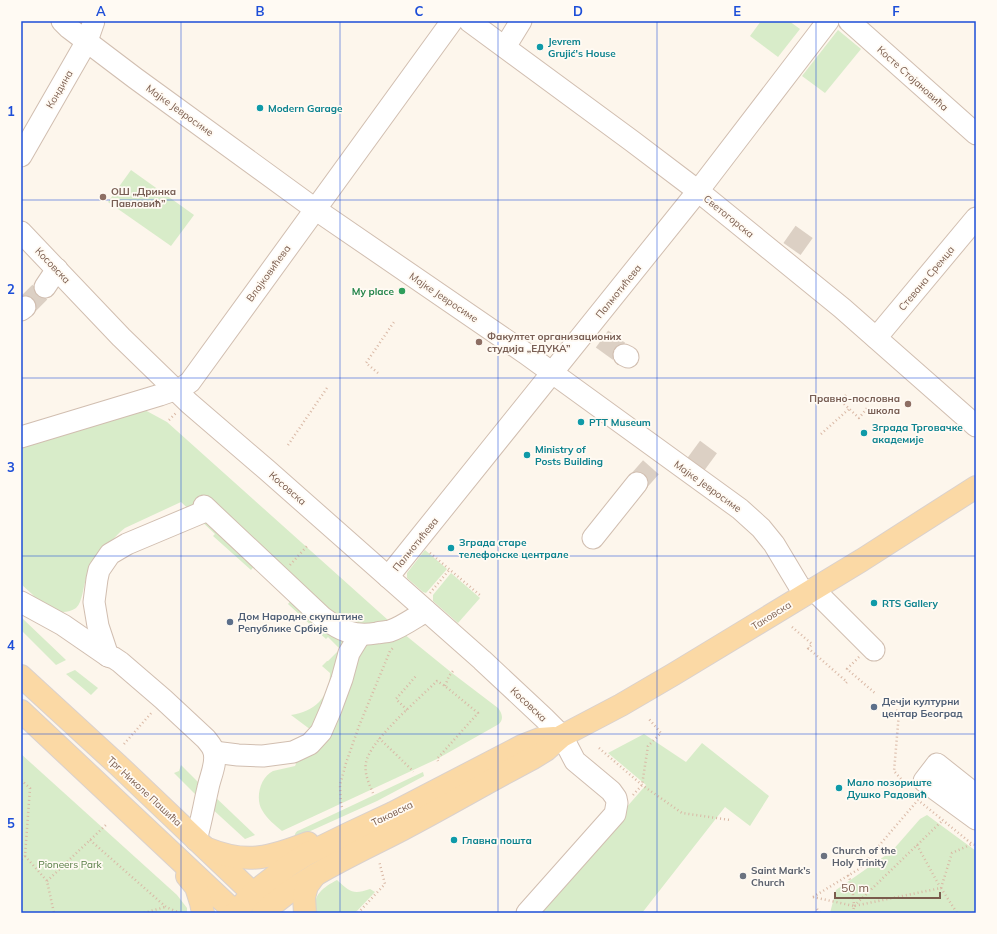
<svg xmlns="http://www.w3.org/2000/svg" width="997" height="934" font-family="Mulish,sans-serif">
<style>
.green{fill:#d8ecc9}
.lines{fill:none;stroke-linecap:round;stroke-linejoin:round}
.minor-tunnel{stroke:#dcd0c4;stroke-width:21;stroke-dasharray:21 10;stroke-linecap:butt}
.minor-casing{stroke:#d1beb0;stroke-width:23}
.major-casing{stroke:#dad1cd;stroke-width:24}
.path{stroke:#d9b8a5;stroke-width:2.5;stroke-dasharray:1 3;stroke-linecap:butt}
.minor{stroke:#fff;stroke-width:21}
.major{stroke:#fbd9a5;stroke-width:22}
.grid{fill:none;stroke:#1d4ed8;stroke-width:1;stroke-opacity:0.55}
.culture-dot{fill:#0f9aa8;stroke:#fffaf3;stroke-width:1.5}
.education-dot{fill:#8d6e63;stroke:#fffaf3;stroke-width:1.5}
.leisure-dot{fill:#2e9e5b;stroke:#fffaf3;stroke-width:1.5}
.service-dot{fill:#5c6f8a;stroke:#fffaf3;stroke-width:1.5}
.worship-dot{fill:#6b7280;stroke:#fffaf3;stroke-width:1.5}
.labels{text-anchor:middle;stroke-width:3.5;stroke-linejoin:round;paint-order:stroke}
.culture-label{font-size:10px;font-weight:bold;fill:#0d838f;stroke:#fffaf3;text-anchor:start}
.street-label{font-size:10px;fill:#7a5c4d;stroke:#fffaf3}
.education-label{font-size:10px;font-weight:bold;fill:#785e54;stroke:#fffaf3;text-anchor:start}
.leisure-label{font-size:10px;font-weight:bold;fill:#27864d;stroke:#fffaf3;text-anchor:end}
.service-label{font-size:10px;font-weight:bold;fill:#4e5e75;stroke:#fffaf3;text-anchor:start}
.worship-label{font-size:10px;font-weight:bold;fill:#5b616d;stroke:#fffaf3;text-anchor:start}
.park-label{font-size:10px;fill:#537a41;stroke:#fffaf3}
.neatline{fill:none;stroke:#1d4ed8;stroke-width:1.5}
.grid-label{font-size:13px;text-anchor:middle;font-weight:bold;fill:#1d4ed8}
</style>
<rect width="100%" height="100%" fill="#fdf6ec"/>
<g class="green">
<path d="M761 21H789L800 29 778 57 750 36Z"/>
<path d="M838 30 861 49 825 93 802 76Z"/>
<path d="M131 170 194 215 171 246 108 202Z"/>
<path d="M143 409 167 422 388 620V621L452 673 498 708C502 713 504 719 499 724L437 759 282 831C275 825 267 819 262 810 255 799 260 777 273 771 280 769 288 768 295 766L311 730 291 715C314 712 330 697 330 673L322 666 327 661H328L340 649 328 637 326 639 288 604 293 598 256 564 251 570 213 536 215 534 181 502 125 528C114 536 93 563 87 576 83 585 83 602 76 608 65 616 51 610 40 607L33 595 21 584V444Z"/>
<path d="M425 550 447 569 426 593 423 592 407 578V573Z"/>
<path d="M451 573 480 598 458 623 433 601V595Z"/>
<path d="M21 617 23 619 66 660 56 665 21 630Z"/>
<path d="M75 670 98 688 91 695 66 674Z"/>
<path d="M644 734 686 762 702 743 769 796 750 826 725 807 642 913H534L646 785 608 753Z"/>
<path d="M21 754 177 895 187 908V913H21Z"/>
<path d="M181 765 202 786 199 798 174 773 179 771Z"/>
<path d="M423 772 424 776 377 801 295 838C294 834 296 831 300 830Z"/>
<path d="M212 794 255 835 245 839 209 806Z"/>
<path d="M927 815 976 851V913H830L836 890 892 851 920 819Z"/>
<path d="M337 880C350 892 353 895 370 889L375 892 355 913H316C311 895 324 887 337 880Z"/>
</g>
<g class="lines">
<g class="minor-tunnel">
<path d="M792 249 809 225"/>
<path d="M25 307 45 287"/>
<path d="M602 339 624 355"/>
<path d="M696 464 713 441"/>
<path d="M637 483 652 466"/>
</g>
<g class="minor-casing">
<g id="minor">
<path d="M62 21 69 28 135 78 315 209 525 353 740 509 761 528 774 544 804 594"/>
<path d="M469 21 632 141 698 191 842 308 976 426"/>
<path d="M849 21 976 134"/>
<path d="M505 47 521 21"/>
<path d="M21 156 87 41 94 21"/>
<path d="M21 232 121 337 189 403 267 470 482 660 544 718 562 736 575 761 611 791 616 798 617 803 615 814 527 913"/>
<path d="M45 287 57 269"/>
<path d="M21 310 25 307"/>
<path d="M876 338 976 218"/>
<path d="M624 355 628 357"/>
<path d="M21 437 160 395 183 387 190 382 452 21"/>
<path d="M204 506 322 617C341 631 354 637 377 633 381 632 386 632 390 631 402 627 414 618 426 611"/>
<path d="M593 538 637 483"/>
<path d="M388 577 698 191 828 21"/>
<path d="M813 589 874 650"/>
<path d="M21 602 63 625 108 656 114 658 120 662 163 699 206 739C209 743 213 747 214 752 217 764 210 777 208 788 204 805 201 823 196 840"/>
<path d="M108 656 98 626 94 602 97 579 99 570 110 554 127 544 208 510"/>
<path d="M214 752 238 755 263 756 293 752 310 744 321 732 331 709 342 679 349 653 360 635"/>
<path d="M976 795 937 764 924 781 976 819"/>
</g>
</g>
<g class="major-casing">
<g id="major">
<path d="M21 676 118 765 263 903"/>
<path d="M21 711 236 913"/>
<path d="M208 849C247 865 272 857 308 843"/>
<path d="M187 876 196 887 201 903 203 913"/>
<path d="M235 913 253 893 288 866 307 854 350 833 393 813 522 746 540 739 554 738"/>
<path d="M263 913C303 876 355 854 403 829 447 806 489 781 533 758L546 750 562 736 621 705 674 674 862 560 976 487"/>
<path d="M305 913 304 897 307 886 315 875"/>
</g>
</g>
<g class="path">
<path d="M378 373 366 363 394 322"/>
<path d="M846 395 841 401 859 418 868 407"/>
<path d="M169 420 176 413"/>
<path d="M821 434 849 409"/>
<path d="M288 445 327 388"/>
<path d="M430 553 481 596"/>
<path d="M290 565 308 545"/>
<path d="M430 593 450 569"/>
<path d="M792 627 812 644 806 651"/>
<path d="M808 648 847 682 845 684"/>
<path d="M859 657 847 669 876 694"/>
<path d="M445 686 449 676 453 671"/>
<path d="M407 710 396 699 416 676"/>
<path d="M896 710 899 713 894 771 908 787"/>
<path d="M379 738 412 770 413 772"/>
<path d="M124 744 153 711"/>
<path d="M599 748 642 785 682 813 730 820"/>
<path d="M21 780 30 788 25 856 21 860"/>
<path d="M373 793C369 784 364 773 366 763 369 741 420 698 437 681L445 686 478 713 437 759 438 761"/>
<path d="M633 795 642 785 648 746 661 733 649 719"/>
<path d="M342 807 341 804 340 785 346 763 359 726 390 651 393 648"/>
<path d="M90 840 166 907 180 913"/>
<path d="M917 845 940 887"/>
<path d="M25 856 47 881 54 913"/>
<path d="M848 875 852 885 854 905"/>
<path d="M47 881 107 824"/>
<path d="M941 888 952 853 972 844"/>
<path d="M813 897 859 869 918 800 972 844 976 845"/>
<path d="M813 897 854 906"/>
<path d="M854 906 943 820"/>
<path d="M817 909 820 913"/>
<path d="M144 913 165 907"/>
<path d="M358 913 385 884 379 861"/>
<path d="M853 913 854 906 941 888 957 913"/>
</g>
<use href="#minor" class="minor"/>
<use href="#major" class="major"/>
</g>
<path class="grid" d="M181 21V913M340 21V913M498 21V913M657 21V913M816 21V913M21 200H976M21 378H976M21 556H976M21 734H976"/>
<g class="culture-dot">
<circle cx="540" cy="47" r="4"/>
<circle cx="260" cy="108" r="4"/>
<circle cx="581" cy="422" r="4"/>
<circle cx="864" cy="433" r="4"/>
<circle cx="527" cy="455" r="4"/>
<circle cx="451" cy="548" r="4"/>
<circle cx="874" cy="603" r="4"/>
<circle cx="839" cy="788" r="4"/>
<circle cx="454" cy="840" r="4"/>
</g>
<g class="education-dot">
<circle cx="103" cy="197" r="4"/>
<circle cx="479" cy="342" r="4"/>
<circle cx="908" cy="404" r="4"/>
</g>
<circle class="leisure-dot" cx="402" cy="291" r="4"/>
<g class="service-dot">
<circle cx="230" cy="622" r="4"/>
<circle cx="874" cy="707" r="4"/>
</g>
<g class="worship-dot">
<circle cx="824" cy="856" r="4"/>
<circle cx="743" cy="876" r="4"/>
</g>
<g class="labels">
<g class="culture-label">
<text x="548" y="45">Jevrem<tspan x="548" dy="12">Grujić's House</tspan></text>
<text x="268" y="112">Modern Garage</text>
<text x="589" y="426">PTT Museum</text>
<text x="872" y="431">Зграда Трговачке<tspan x="872" dy="12">академије</tspan></text>
<text x="535" y="453">Ministry of<tspan x="535" dy="12">Posts Building</tspan></text>
<text x="459" y="546">Зграда старе<tspan x="459" dy="12">телефонске централе</tspan></text>
<text x="882" y="607">RTS Gallery</text>
<text x="847" y="786">Мало позориште<tspan x="847" dy="12">Душко Радовић</tspan></text>
<text x="462" y="844">Главна пошта</text>
</g>
<g class="street-label">
<text transform="translate(913 78) rotate(42)" y="4">Косте Стојановића</text>
<text transform="translate(59 89) rotate(-60)" y="4">Кондина</text>
<text transform="translate(180 110) rotate(36)" y="4">Мајке Јевросиме</text>
<text transform="translate(729 216) rotate(39)" y="4">Светогорска</text>
<text transform="translate(53 265) rotate(46)" y="4">Косовска</text>
<text transform="translate(268 273) rotate(-54)" y="4">Влајковићева</text>
<text transform="translate(926 278) rotate(-50)" y="4">Стевана Сремца</text>
<text transform="translate(618 291) rotate(-51)" y="4">Палмотићева</text>
<text transform="translate(444 297) rotate(34)" y="4">Мајке Јевросиме</text>
<text transform="translate(708 486) rotate(36)" y="4">Мајке Јевросиме</text>
<text transform="translate(288 488) rotate(41)" y="4">Косовска</text>
<text transform="translate(415 544) rotate(-51)" y="4">Палмотићева</text>
<text transform="translate(771 615) rotate(-32)" y="4">Таковска</text>
<text transform="translate(529 704) rotate(43)" y="4">Косовска</text>
<text transform="translate(145 791) rotate(43)" y="4">Трг Николе Пашића</text>
<text transform="translate(392 813) rotate(-26)" y="4">Таковска</text>
</g>
<g class="education-label">
<text x="111" y="195">ОШ „Дринка<tspan x="111" dy="12">Павловић”</tspan></text>
<text x="487" y="340">Факултет организационих<tspan x="487" dy="12">студија „ЕДУКА”</tspan></text>
<text x="900" y="402" text-anchor="end">Правно-пословна<tspan x="900" dy="12">школа</tspan></text>
</g>
<g class="leisure-label">
<text x="394" y="295">My place</text>
</g>
<g class="service-label">
<text x="238" y="620">Дом Народне скупштине<tspan x="238" dy="12">Републике Србије</tspan></text>
<text x="882" y="705">Дечји културни<tspan x="882" dy="12">центар Београд</tspan></text>
</g>
<g class="worship-label">
<text x="832" y="854">Church of the<tspan x="832" dy="12">Holy Trinity</tspan></text>
<text x="751" y="874">Saint Mark's<tspan x="751" dy="12">Church</tspan></text>
</g>
<g class="park-label">
<text x="70" y="868">Pioneers Park</text>
</g>
</g>
<rect width="997" height="934" fill="none" stroke="#fffaf3" stroke-width="44"/>
<path d="M835 892v6h105v-6" fill="none" stroke="#7a5c4d" stroke-width="2"/>
<text x="841" y="892" font-size="12" fill="#7a5c4d" stroke="#fffaf3" stroke-width="3" paint-order="stroke">50 m</text>
<rect x="22" y="22" width="953" height="890" class="neatline"/>
<g class="grid-label">
<text x="101" y="16">A</text>
<text x="260" y="16">B</text>
<text x="419" y="16">C</text>
<text x="578" y="16">D</text>
<text x="737" y="16">E</text>
<text x="896" y="16">F</text>
<text x="11" y="116">1</text>
<text x="11" y="294">2</text>
<text x="11" y="472">3</text>
<text x="11" y="650">4</text>
<text x="11" y="828">5</text>
</g>
</svg>
